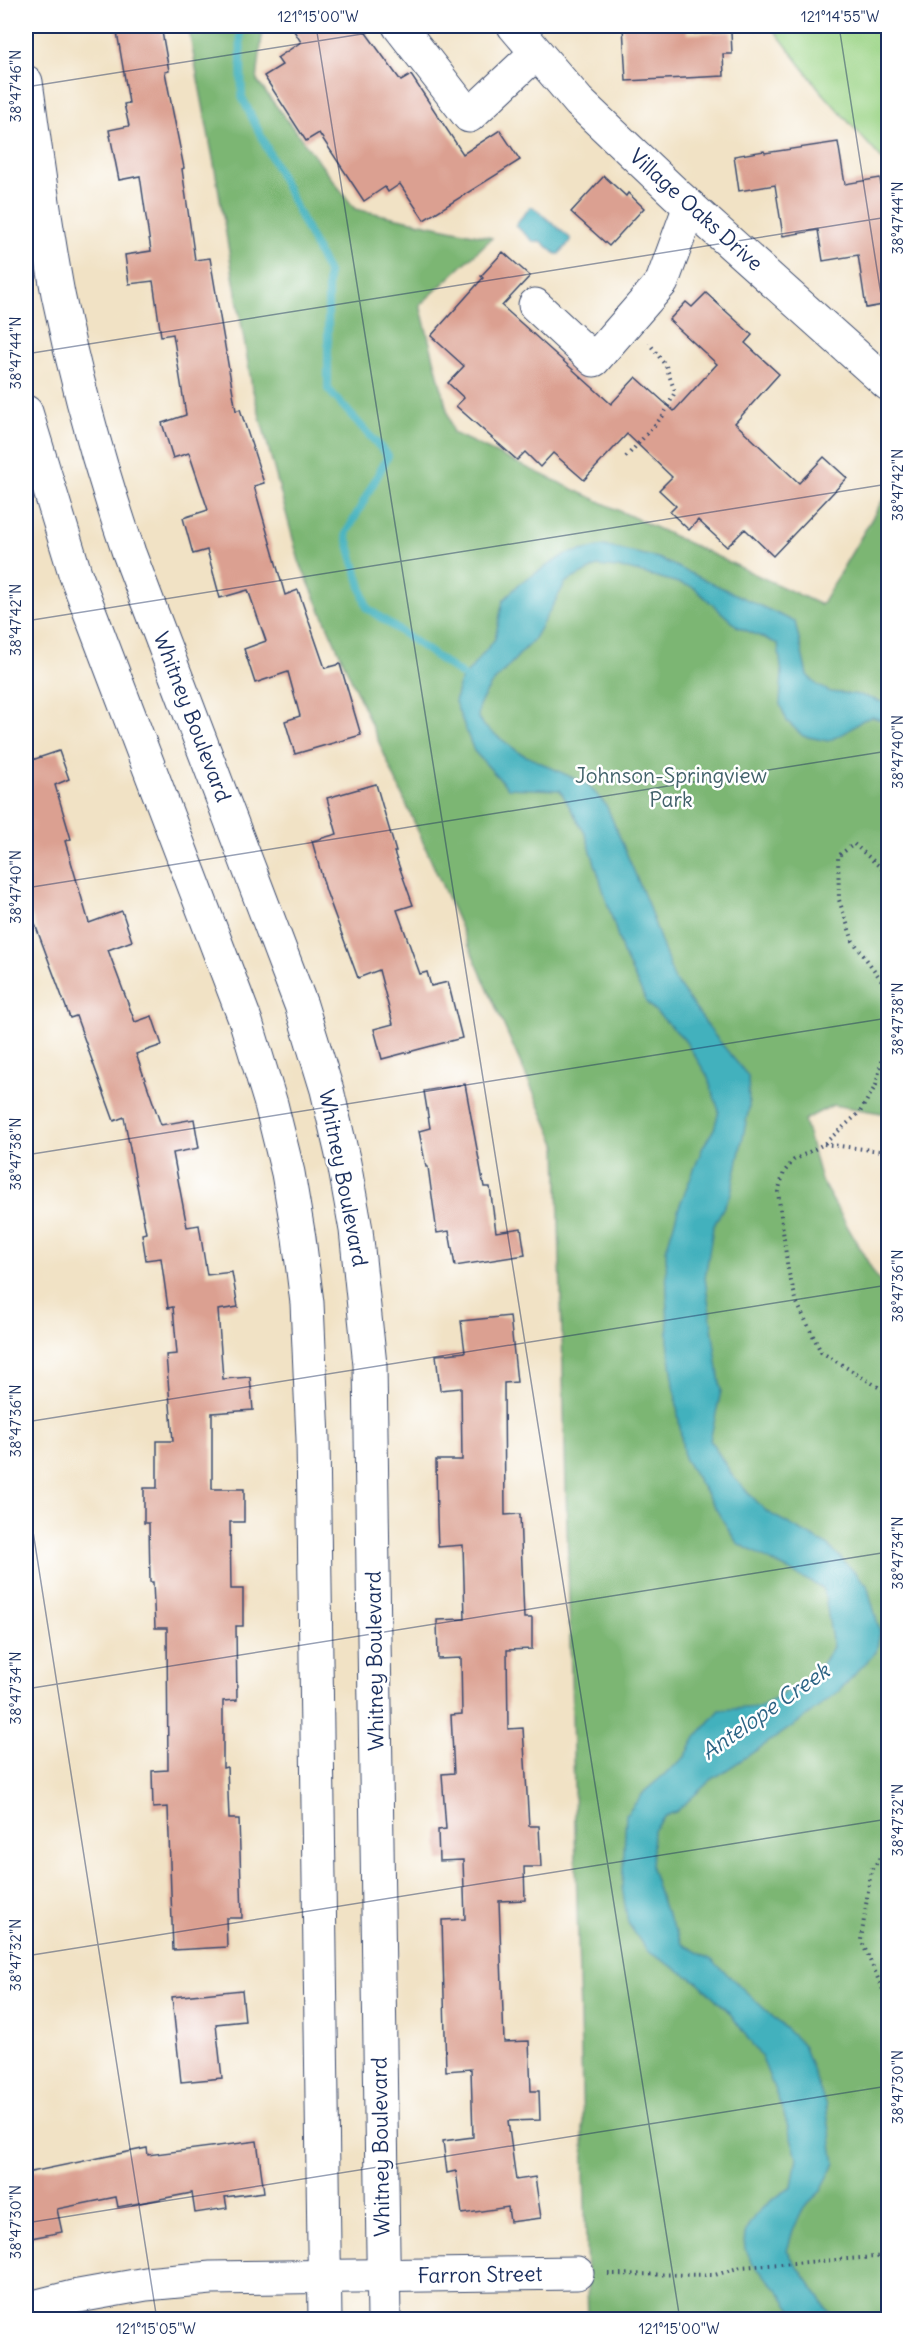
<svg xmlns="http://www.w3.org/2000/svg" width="914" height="2345" font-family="Delius,sans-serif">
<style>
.green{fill:#9bd486;stroke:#5b8272;stroke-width:1.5}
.forest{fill:#7cb673;stroke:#4c7268;stroke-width:1.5}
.water{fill:#42b1bd;stroke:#2e708e;stroke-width:1.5}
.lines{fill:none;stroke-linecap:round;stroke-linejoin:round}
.stream{stroke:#42b1bd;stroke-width:8}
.building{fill:#dba091}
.minor-casing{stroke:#3b4a6d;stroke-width:35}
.path{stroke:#3b4a6d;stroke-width:4;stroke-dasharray:1.5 4.5;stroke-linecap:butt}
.minor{stroke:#fff;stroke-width:33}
.ticks{fill:none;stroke:#1b2f5e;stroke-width:1.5;stroke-opacity:0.45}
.labels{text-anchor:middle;stroke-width:5;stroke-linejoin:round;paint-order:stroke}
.street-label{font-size:21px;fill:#1b2f5e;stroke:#fff}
.park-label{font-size:21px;fill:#41616a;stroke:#fff}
.water-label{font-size:22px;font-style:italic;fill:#2b6384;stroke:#fff}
.neatline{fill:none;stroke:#1b2f5e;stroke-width:2}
.ticks-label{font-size:15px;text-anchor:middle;fill:#1b2f5e}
</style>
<rect width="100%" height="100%" fill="#fff"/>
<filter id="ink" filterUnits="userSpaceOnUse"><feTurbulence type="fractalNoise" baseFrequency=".0167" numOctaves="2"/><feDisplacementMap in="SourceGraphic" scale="12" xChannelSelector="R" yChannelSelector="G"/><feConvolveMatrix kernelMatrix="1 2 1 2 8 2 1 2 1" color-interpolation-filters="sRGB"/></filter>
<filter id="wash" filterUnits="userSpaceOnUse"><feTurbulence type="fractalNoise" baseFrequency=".008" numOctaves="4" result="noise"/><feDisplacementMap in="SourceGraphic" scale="24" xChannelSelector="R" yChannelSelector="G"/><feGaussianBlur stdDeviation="1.35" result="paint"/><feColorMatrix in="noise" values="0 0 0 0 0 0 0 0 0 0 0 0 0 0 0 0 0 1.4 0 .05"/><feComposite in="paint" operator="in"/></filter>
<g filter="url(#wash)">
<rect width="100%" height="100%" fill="#f1e2c5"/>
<path class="green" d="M771 26H888V166L820 90Z"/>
<path class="forest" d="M188 26H263L257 81 355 209 492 238 420 305 453 433 821 605 888 491V1114L833 1105 804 1120 821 1180 877 1278 888 1291V2319H588L557 1146 299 561 252 387 215 169Z"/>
<g class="water">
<path d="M530 207H533L570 238V242L559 254H556L541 241 534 242 516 226V224Z"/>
<path d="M604 546 658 558 795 622 807 675 817 685 830 692 860 695 888 704V722L872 717 863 720 846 732 828 741 803 736 787 721 780 704 782 674 778 644 738 627 693 587 628 569 597 566 566 582 533 640 490 686 479 705 478 718 485 727 520 753 588 785 606 805 647 902 674 979 715 1036 748 1076 749 1108 731 1193 713 1227 705 1278 721 1391 710 1440 734 1478 767 1512 829 1546 867 1585 880 1632 876 1652 839 1691 802 1720 711 1780 677 1811 665 1816 653 1830 651 1868 664 1908 682 1944 712 1960 803 2045 826 2106 835 2163 820 2192 805 2206 793 2230 787 2251 834 2319H799C792 2310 785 2299 777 2289 768 2278 753 2267 747 2254 734 2224 770 2200 792 2187L797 2157 784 2114 762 2058 729 2012 698 1982 647 1951 628 1923 622 1887 626 1815 645 1791 685 1757 697 1736 720 1710 760 1707 814 1676 833 1647 824 1589 737 1543 684 1458 668 1341 666 1250 679 1207 703 1147 714 1129 719 1111 707 1075 684 1039 647 1003 623 953 586 835 560 790 508 788 474 751 455 702 459 683 495 639 503 601 520 583 566 554Z"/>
</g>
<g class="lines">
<path class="stream" d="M240 26 242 97 328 273V389L388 456 346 534 367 608 472 682"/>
</g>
<g id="blocks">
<g class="building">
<path d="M116 26H161L169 71 165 72 184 168 182 169 195 260 210 258 236 411 240 409 264 483 254 486 285 595 298 590 325 668 340 664 361 735 295 754 285 721 300 716 288 672 255 683 244 649 266 641 248 590 220 598 207 550 193 554 183 518 208 510 189 453 173 458 162 423 186 415 173 334 161 336 153 281 129 284 125 255 151 251 140 176 119 180 109 130 129 126 124 104 129 103Z"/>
<path d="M291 26H361L401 81 411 75 463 154 500 130 520 160 424 220 400 184 388 192 385 187 364 201 319 133 306 141 264 76 282 65 277 58 301 42Z"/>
<path d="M623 26H687V34L731 32 732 54H723L724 76 626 81Z"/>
<path d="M838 142 845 184 880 178 886 220 888 219V304L866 308 858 255 823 261 818 230 783 236 775 185 739 191 734 156 764 151 765 153Z"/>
<path d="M604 176 626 196 628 193 644 208 609 246 571 212Z"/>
<path d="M503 252 530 276 502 306 611 404 636 377 674 411 717 364 669 320 686 302 692 307 706 293 752 335 745 343 779 374 735 423 799 483 824 457 847 478 773 556 745 529 727 547 698 520 689 530 670 512 676 506 659 490 672 477 627 434 584 480 553 453 540 467 525 452 517 460 456 406 464 398 448 383 464 366 431 336 483 278 481 276Z"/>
<path d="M59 751 69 779 55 785 71 839 65 841 89 923 122 911 132 941 108 950 135 1022 152 1016 162 1045 136 1054 161 1125 194 1119 199 1148 173 1153 187 1227 199 1225 207 1275 232 1272 238 1307 218 1310 223 1379 250 1377 253 1410 212 1413V1489H244V1522H230L231 1589H243V1626H236L237 1700 223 1701V1768L227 1767 229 1819H239L242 1918H226L227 1947 173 1950 168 1807 153 1808 152 1771 168 1770 167 1628H155L153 1582H150L149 1523H144V1488H157V1441H173L166 1355 177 1354 173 1307 168 1308 161 1258 146 1260 142 1234 146 1233 124 1117 114 1121 76 1016 70 1018 26 900V762Z"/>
<path d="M376 784 396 852H394L413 905 397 910 420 974 427 972 431 986 448 982 462 1038 382 1059 374 1029 393 1024 379 970 358 978 326 891 312 841 337 834 327 798Z"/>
<path d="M465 1084 484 1187H490L496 1232 521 1228 525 1255 455 1266 449 1231 437 1233 428 1167H426L419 1131 430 1128 424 1091Z"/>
<path d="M510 1316 517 1382 504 1383 505 1515 520 1514 524 1618H532V1649L507 1650 508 1729 523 1728 529 1826H539L541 1867H524L525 1900 499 1901 504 2042 529 2041 531 2091H539L540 2120 508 2121 516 2180 535 2177 541 2218 510 2222 508 2207 462 2214 456 2171 447 2173 443 2141 473 2137 471 2069 446 2071 442 1920 465 1919 463 1860 439 1861 438 1830 446 1829 442 1774 454 1773 451 1715 462 1714 461 1658 438 1659 437 1620 465 1619 463 1545 438 1547 437 1521 436 1460H462L461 1388 440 1390 436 1355 465 1352 461 1321Z"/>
<path d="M242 1990 245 2021 216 2024 222 2078 181 2082 172 1997Z"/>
<path d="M257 2141 264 2192 225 2197 227 2208 195 2213 192 2193 118 2207 116 2197 57 2209 62 2232 26 2239V2173L147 2148 148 2155Z"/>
</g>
</g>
</g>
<g filter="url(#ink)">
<use href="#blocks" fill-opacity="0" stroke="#3b4a6d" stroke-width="1.5"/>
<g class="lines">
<g class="minor-casing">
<g id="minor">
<path d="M399 26 469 116 536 53"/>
<path d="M514 26 579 102 677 195 888 384"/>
<path d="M26 82C36 153 45 224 58 294 76 382 100 468 129 553L301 1005 327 1090 344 1163 356 1230 370 1365 384 2320"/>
<path d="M535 305 594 360 662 282 690 206"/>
<path d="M26 412 75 573 246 1022 271 1104 288 1173 299 1238 307 1303 313 1439 325 2320"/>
<path d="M26 2309 73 2297 146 2284 211 2278 577 2273"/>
</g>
</g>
<g class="path">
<path d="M626 457 663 416 675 392 666 366 649 343"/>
<path d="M885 985 853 941 839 900 838 856 854 844 887 873 888 878"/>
<path d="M886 1031 882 1059 876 1085 860 1112 824 1144 794 1160 784 1172 778 1192 788 1270 797 1303 821 1352 888 1393"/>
<path d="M886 1031 885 985 888 976"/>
<path d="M887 1038 888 1050"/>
<path d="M824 1144 888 1152"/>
<path d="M888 1849 871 1870 861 1940 888 2001"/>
<path d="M608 2274 715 2275 741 2267 888 2256"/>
</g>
<use href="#minor" class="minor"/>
</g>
</g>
<path class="ticks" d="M316 26 680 2320M839 26 888 340M26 87 413 26M26 354 888 217M26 621 888 484M26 888 888 751M26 1155 888 1018M26 1422 888 1285M26 1487 157 2320M26 1689 888 1552M26 1956 888 1819M26 2223 888 2086"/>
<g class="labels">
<g class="street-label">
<text transform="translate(696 210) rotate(42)" y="7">Village Oaks Drive</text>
<text transform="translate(192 717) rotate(69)" y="7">Whitney Boulevard</text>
<text transform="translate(343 1178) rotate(79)" y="7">Whitney Boulevard</text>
<text transform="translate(375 1661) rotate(-91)" y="7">Whitney Boulevard</text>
<text transform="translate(381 2147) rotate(-91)" y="7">Whitney Boulevard</text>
<text transform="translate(480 2275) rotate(-1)" y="7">Farron Street</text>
</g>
<g class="park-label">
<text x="671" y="783">Johnson-Springview<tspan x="671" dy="24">Park</tspan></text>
</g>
<g class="water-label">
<text transform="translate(765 1711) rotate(-35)" y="8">Antelope Creek</text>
</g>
</g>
<rect width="914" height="2345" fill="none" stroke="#fff" stroke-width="66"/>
<rect x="33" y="33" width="848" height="2279" class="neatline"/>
<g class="ticks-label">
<text x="318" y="22">121°15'00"W</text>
<text x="840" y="22">121°14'55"W</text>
<text transform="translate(16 86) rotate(-90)" y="5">38°47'46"N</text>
<text transform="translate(898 218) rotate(-90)" y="5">38°47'44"N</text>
<text transform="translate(16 353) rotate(-90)" y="5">38°47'44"N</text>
<text transform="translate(898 485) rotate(-90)" y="5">38°47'42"N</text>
<text transform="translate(16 620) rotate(-90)" y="5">38°47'42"N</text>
<text transform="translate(898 752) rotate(-90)" y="5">38°47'40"N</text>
<text transform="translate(16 887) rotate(-90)" y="5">38°47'40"N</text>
<text transform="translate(898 1019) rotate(-90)" y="5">38°47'38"N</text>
<text transform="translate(16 1154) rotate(-90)" y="5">38°47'38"N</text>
<text transform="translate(898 1286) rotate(-90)" y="5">38°47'36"N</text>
<text transform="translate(16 1421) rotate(-90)" y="5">38°47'36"N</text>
<text transform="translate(898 1553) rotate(-90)" y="5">38°47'34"N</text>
<text transform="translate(16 1688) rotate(-90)" y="5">38°47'34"N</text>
<text transform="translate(898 1820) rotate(-90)" y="5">38°47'32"N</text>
<text transform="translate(16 1955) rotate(-90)" y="5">38°47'32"N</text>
<text transform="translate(898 2087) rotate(-90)" y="5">38°47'30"N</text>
<text transform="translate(16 2222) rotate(-90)" y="5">38°47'30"N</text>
<text x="156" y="2334">121°15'05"W</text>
<text x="679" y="2334">121°15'00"W</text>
</g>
</svg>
